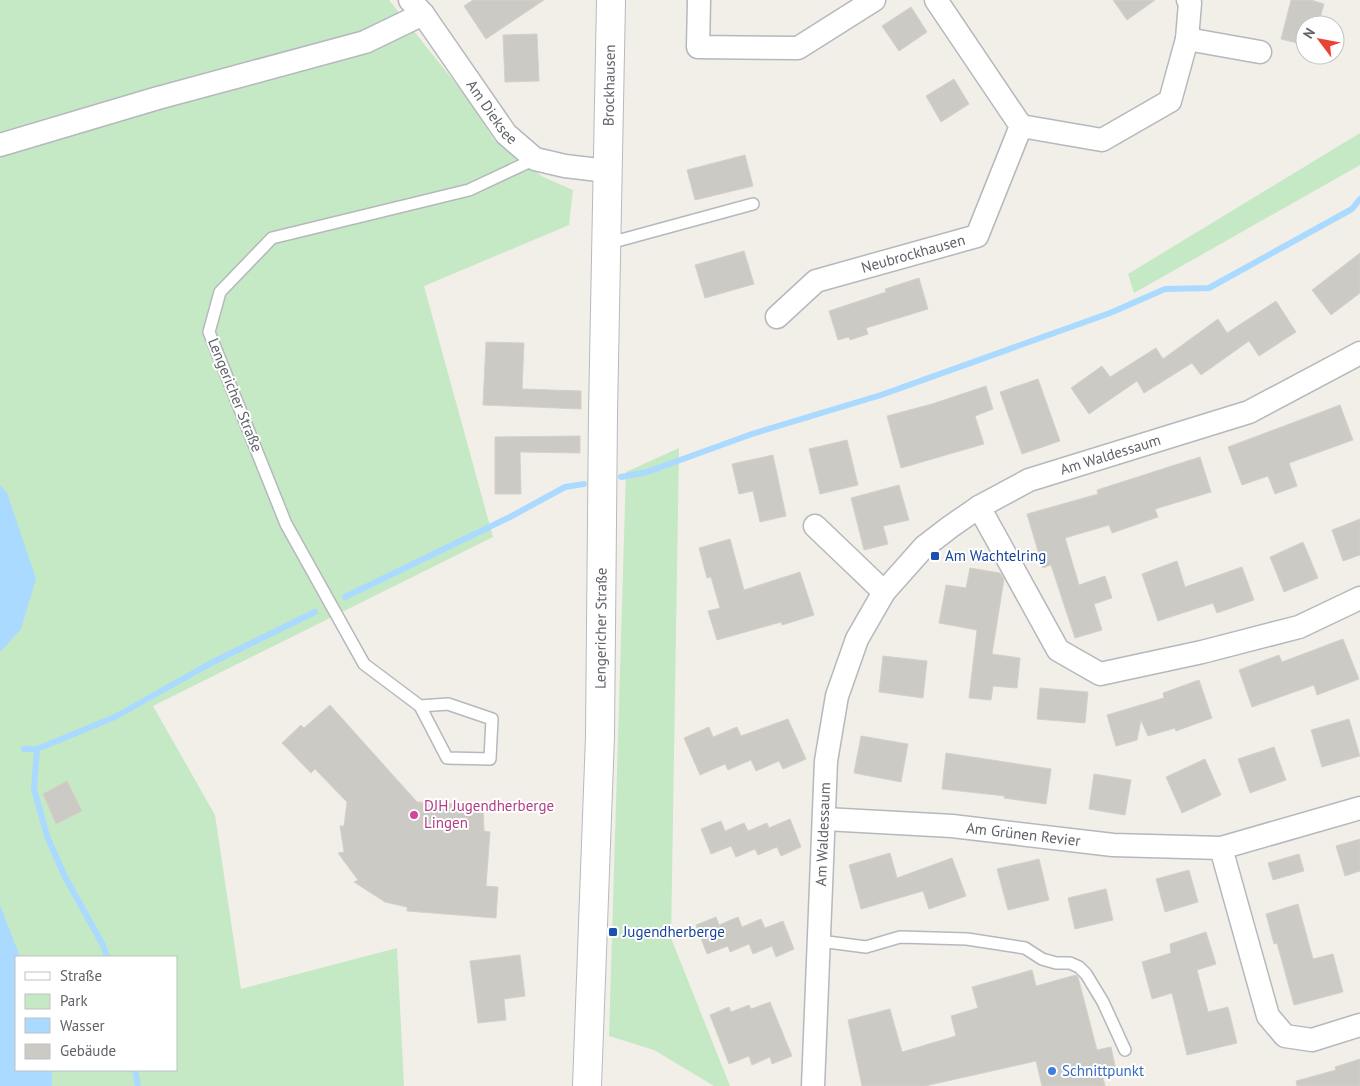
<svg xmlns="http://www.w3.org/2000/svg" width="1360" height="1086" font-family="'PT Sans',sans-serif">
<style>
.green{fill:#c5e8c5;fill-rule:evenodd}
.water{fill:#aadaff}
.lines{fill:none;stroke-linecap:round;stroke-linejoin:round}
.stream{stroke:#aadaff;stroke-width:6}
.building{fill:#cccac5;stroke:#d6d1c6}
.lane-casing{stroke:#b5b8bc;stroke-width:14}
.street-casing{stroke:#b5b8bc;stroke-width:25}
.secondary-casing{stroke:#b6babf;stroke-width:30}
.lane{stroke:#fff;stroke-width:11}
.street{stroke:#fff;stroke-width:22}
.secondary{stroke:#fff;stroke-width:28}
.transit-dot{fill:#1a4fb4;stroke:#fff;stroke-width:2}
.hotel-dot{fill:#d1479c;stroke:#fff;stroke-width:2}
.shop-dot{fill:#3f7fe0;stroke:#fff;stroke-width:2}
.labels{text-anchor:middle;stroke-width:4;stroke-linejoin:round;paint-order:stroke}
.street-label{font-size:15px;fill:#5f6368;stroke:#fff}
.transit-label{font-size:15px;fill:#164399;stroke:#fff;text-anchor:start}
.hotel-label{font-size:15px;fill:#b23c85;stroke:#fff;text-anchor:start}
.shop-label{font-size:15px;fill:#366cbe;stroke:#fff;text-anchor:start}
</style>
<rect width="100%" height="100%" fill="#f1efe8"/>
<g class="green">
<path d="M0 0H389L468 99 494 140 543 177 573 190 569 225 424 286 493 537 153 706 215 815 241 989 397 948 404 1086H0ZM16 957H176V1070H16Z"/>
<path d="M1360 133V165L1134 293 1128 274Z"/>
<path d="M679 448 671 938 730 1086H714L654 1050 609 1036 626 472Z"/>
</g>
<g class="water">
<path d="M0 485 7 493 36 579 21 629 0 652Z"/>
<path d="M0 905 20 957H16V1070H52V1086H0Z"/>
</g>
<g class="lines">
<g class="stream">
<path d="M621 477 647 472 752 434 881 395 1110 313 1165 289 1209 288 1352 209 1360 199"/>
<path d="M345 597 510 517 565 487 584 484"/>
<path d="M24 749H37L115 717 211 663 315 612"/>
<path d="M37 749 34 789 47 836 65 877 103 945 107 957"/>
<path d="M135 1070 138 1086"/>
</g>
</g>
<g class="building">
<path d="M473 0H544L486 39 464 6Z"/>
<path d="M1113 0H1155L1127 20Z"/>
<path d="M1291 0H1311L1324 4 1318 25H1305V45L1281 39Z"/>
<path d="M911 7 927 32 899 51 882 26Z"/>
<path d="M537 34 539 81 505 82 503 35Z"/>
<path d="M954 79 969 104 941 122 926 96Z"/>
<path d="M745 155 753 186 695 200 687 170Z"/>
<path d="M744 251 754 284 705 298 695 265Z"/>
<path d="M1360 253V293L1331 315 1312 290Z"/>
<path d="M919 278 928 309 866 328 868 334 850 340 849 337 838 340 829 311 886 292 885 289Z"/>
<path d="M1276 301 1296 332 1259 356 1249 341 1201 375 1192 363 1144 393 1137 381 1089 414 1071 388 1102 366 1110 377 1156 348 1163 359 1218 319 1227 333Z"/>
<path d="M486 342 524 343 522 389 581 391V409L483 405Z"/>
<path d="M1038 379 1060 441 1022 454 1000 392Z"/>
<path d="M986 386 993 409 975 416 984 444 901 468 887 416 932 404Z"/>
<path d="M1340 405 1353 440 1289 463 1297 486 1275 494 1268 476 1242 485 1228 447Z"/>
<path d="M580 436V453L520 452 521 494H495V437Z"/>
<path d="M847 440 858 485 820 494 809 449Z"/>
<path d="M773 455 786 516 760 522 753 491 739 494 732 464Z"/>
<path d="M1200 457 1211 492 1155 509 1158 517 1112 533 1109 525 1065 538 1079 585 1105 576 1112 598 1094 604 1102 630 1075 638 1051 565 1043 568 1027 514 1098 494 1097 490Z"/>
<path d="M899 485 909 520 883 526 888 544 864 550 851 498Z"/>
<path d="M1360 519V555L1343 561 1332 530Z"/>
<path d="M730 539 744 590 800 572 814 615 782 625 781 622 717 640 708 611 720 608 711 577 707 578 699 548Z"/>
<path d="M1303 542 1318 578 1284 592 1270 557Z"/>
<path d="M1177 561 1185 587 1242 567 1254 600 1217 613 1213 603 1158 621 1142 574Z"/>
<path d="M970 568 1000 573 1004 579 992 654 1020 658 1017 688 993 686 991 700 969 698 977 630 939 623 946 585 966 588Z"/>
<path d="M1343 639 1359 679 1317 695 1314 685 1252 707 1239 670 1279 655 1282 662Z"/>
<path d="M883 656 927 661 923 698 879 692Z"/>
<path d="M1199 680 1212 718 1176 731 1175 728 1148 736 1141 720 1137 740 1116 746 1107 715 1164 698 1163 693Z"/>
<path d="M1040 688 1088 692 1085 723 1037 719Z"/>
<path d="M330 705 417 802 483 805 484 831 490 832 486 886 498 887 496 918 407 911V907L385 902 354 882 358 880 338 853 344 852 340 826H344L347 802 315 769 311 773 282 743 301 725 304 728Z"/>
<path d="M788 719 806 759 783 769 779 761 756 771 751 760 728 770 725 764 700 775 684 738 709 727 713 737 737 727 741 736Z"/>
<path d="M1349 719 1360 756 1322 767 1311 730Z"/>
<path d="M861 736 908 744 901 782 854 773Z"/>
<path d="M1274 747 1286 780 1250 793 1238 759Z"/>
<path d="M946 753 1051 769 1046 804 1004 798 1005 796 942 789Z"/>
<path d="M1205 759 1221 795 1182 813 1166 777Z"/>
<path d="M1094 774 1131 780 1125 815 1089 809Z"/>
<path d="M67 781 82 811 56 824 43 794Z"/>
<path d="M790 819 801 847 781 856 777 847 758 855 755 849 736 857 731 846 711 854 701 829 721 821 725 831 744 823 748 831 767 823 769 828Z"/>
<path d="M1360 839V871L1345 876 1336 846Z"/>
<path d="M890 853 897 878 952 858 966 896 929 909 923 891 861 909 849 865Z"/>
<path d="M1299 854 1304 871 1273 880 1268 863Z"/>
<path d="M1039 859 1049 900 1008 910 997 869Z"/>
<path d="M1189 870 1198 902 1165 912 1156 879Z"/>
<path d="M1106 889 1113 920 1075 929 1068 898Z"/>
<path d="M1298 904 1313 959 1333 954 1343 992 1294 1005 1277 943 1274 944 1266 914Z"/>
<path d="M716 917 719 925 738 917 742 927 761 919 765 928 783 921 794 949 776 957 772 946 753 954 749 944 730 952 728 946 707 954 696 925Z"/>
<path d="M1206 932 1216 964 1197 970 1208 1012 1228 1007 1237 1043 1187 1055 1172 993 1152 999 1142 962 1171 953 1170 944Z"/>
<path d="M520 955 525 996 504 999 506 1020 478 1023 470 961Z"/>
<path d="M1032 970 1036 986 1076 975 1078 977 1097 1050 1111 1047 1116 1070 1102 1074 1105 1086H1042L1036 1061 925 1086H862L848 1020 890 1009 902 1052 956 1036 951 1016 978 1008 972 987Z"/>
<path d="M770 1002 792 1056 772 1064 770 1057 752 1065 749 1056 729 1064 710 1015 729 1007 731 1012 749 1005 751 1009Z"/>
<path d="M1360 1059V1086H1297L1296 1081 1336 1070 1335 1067Z"/>
</g>
<g class="lines">
<g class="lane-casing">
<g id="lane">
<path d="M606 244 753 204"/>
<path d="M420 706 448 704 492 719 490 759 447 758 420 706 364 664 286 524 209 332 220 292 272 238 469 190 535 159"/>
<path d="M820 941 866 947 900 937 967 939 1025 948 1042 959 1056 963H1070L1079 967 1086 974 1103 1002 1125 1050"/>
</g>
</g>
<g class="street-casing">
<g id="street">
<path id="s1" d="M410 0 423 14 506 134 535 159 565 166 607 171"/>
<path d="M699 0 698 47 798 48 874 0"/>
<path d="M1187 39 1260 52"/>
<path d="M1021 126 1102 140 1170 101 1187 39 1190 3 1188 0"/>
<path d="M0 145 158 98 365 42 423 14"/>
<path id="s2" d="M777 317 816 281 977 236 1021 126 936 0"/>
<path d="M979 507 1058 650 1100 674 1202 652 1299 627 1360 598"/>
<path d="M815 526 884 592"/>
<path id="s3" d="M825 819 952 826 1113 845 1221 848 1360 808"/>
<path d="M1221 848 1268 1016 1285 1036 1312 1040 1360 1025"/>
<path id="s4" d="M813 1086 826 761 837 696 857 639 884 592 924 547 950 527 979 507 1029 480 1249 412 1360 353"/>
</g>
</g>
<g class="secondary-casing">
<g id="secondary">
<path id="s5" d="M587 1086 600 736 603 413 611 0"/>
</g>
</g>
<use href="#lane" class="lane"/>
<use href="#street" class="street"/>
<use href="#secondary" class="secondary"/>
</g>
<g class="transit-dot">
<rect x="930" y="551" width="10" height="10" rx="2.5"/>
<rect x="608" y="927" width="10" height="10" rx="2.5"/>
</g>
<circle class="hotel-dot" cx="414" cy="815" r="5"/>
<circle class="shop-dot" cx="1052" cy="1071" r="5"/>
<g class="labels">
<g class="street-label">
<text dy="5" stroke="none"><textPath href="#s5" startOffset="1001">Brockhausen</textPath></text>
<text dy="5" stroke="none"><textPath href="#s1" startOffset="139">Am Dieksee</textPath></text>
<text dy="5" stroke="none"><textPath href="#s2" startOffset="154">Neubrockhausen</textPath></text>
<text transform="translate(235 395) rotate(68)" y="5">Lengericher Straße</text>
<text dy="5" stroke="none"><textPath href="#s4" startOffset="776">Am Waldessaum</textPath></text>
<text dy="5" stroke="none"><textPath href="#s5" startOffset="458">Lengericher Straße</textPath></text>
<text dy="5" stroke="none"><textPath href="#s4" startOffset="252">Am Waldessaum</textPath></text>
<text dy="5" stroke="none"><textPath href="#s3" startOffset="199">Am Grünen Revier</textPath></text>
</g>
<g class="transit-label">
<text x="945" y="561">Am Wachtelring</text>
<text x="623" y="937">Jugendherberge</text>
</g>
<g class="hotel-label">
<text x="424" y="811">DJH Jugendherberge<tspan x="424" dy="17">Lingen</tspan></text>
</g>
<g class="shop-label">
<text x="1062" y="1076">Schnittpunkt</text>
</g>
</g>
<rect x="15" y="956" width="162" height="115" fill="#ffffff" stroke="#bfc1c3"/>
<rect x="25" y="972" width="25" height="8" fill="#ffffff" stroke="#bfc1c3"/>
<text x="60" y="981" font-size="15" fill="#5f6368">Straße</text>
<rect x="25" y="994" width="25" height="15" fill="#c5e8c5" stroke="#bfc1c3"/>
<text x="60" y="1006" font-size="15" fill="#5f6368">Park</text>
<rect x="25" y="1018" width="25" height="15" fill="#aadaff" stroke="#bfc1c3"/>
<text x="60" y="1031" font-size="15" fill="#5f6368">Wasser</text>
<rect x="25" y="1044" width="25" height="15" fill="#cccac5" stroke="#bfc1c3"/>
<text x="60" y="1056" font-size="15" fill="#5f6368">Gebäude</text>
<g transform="translate(1320 40) rotate(302)"><circle r="24" fill="#ffffff" stroke="#bfc1c3"/>
<path d="M0-4L9 19L0 12L-9 19Z" fill="#ea4335"/>
<text y="-8" font-size="14" font-weight="bold" text-anchor="middle" fill="#5f6368">N</text>
</g>
</svg>
